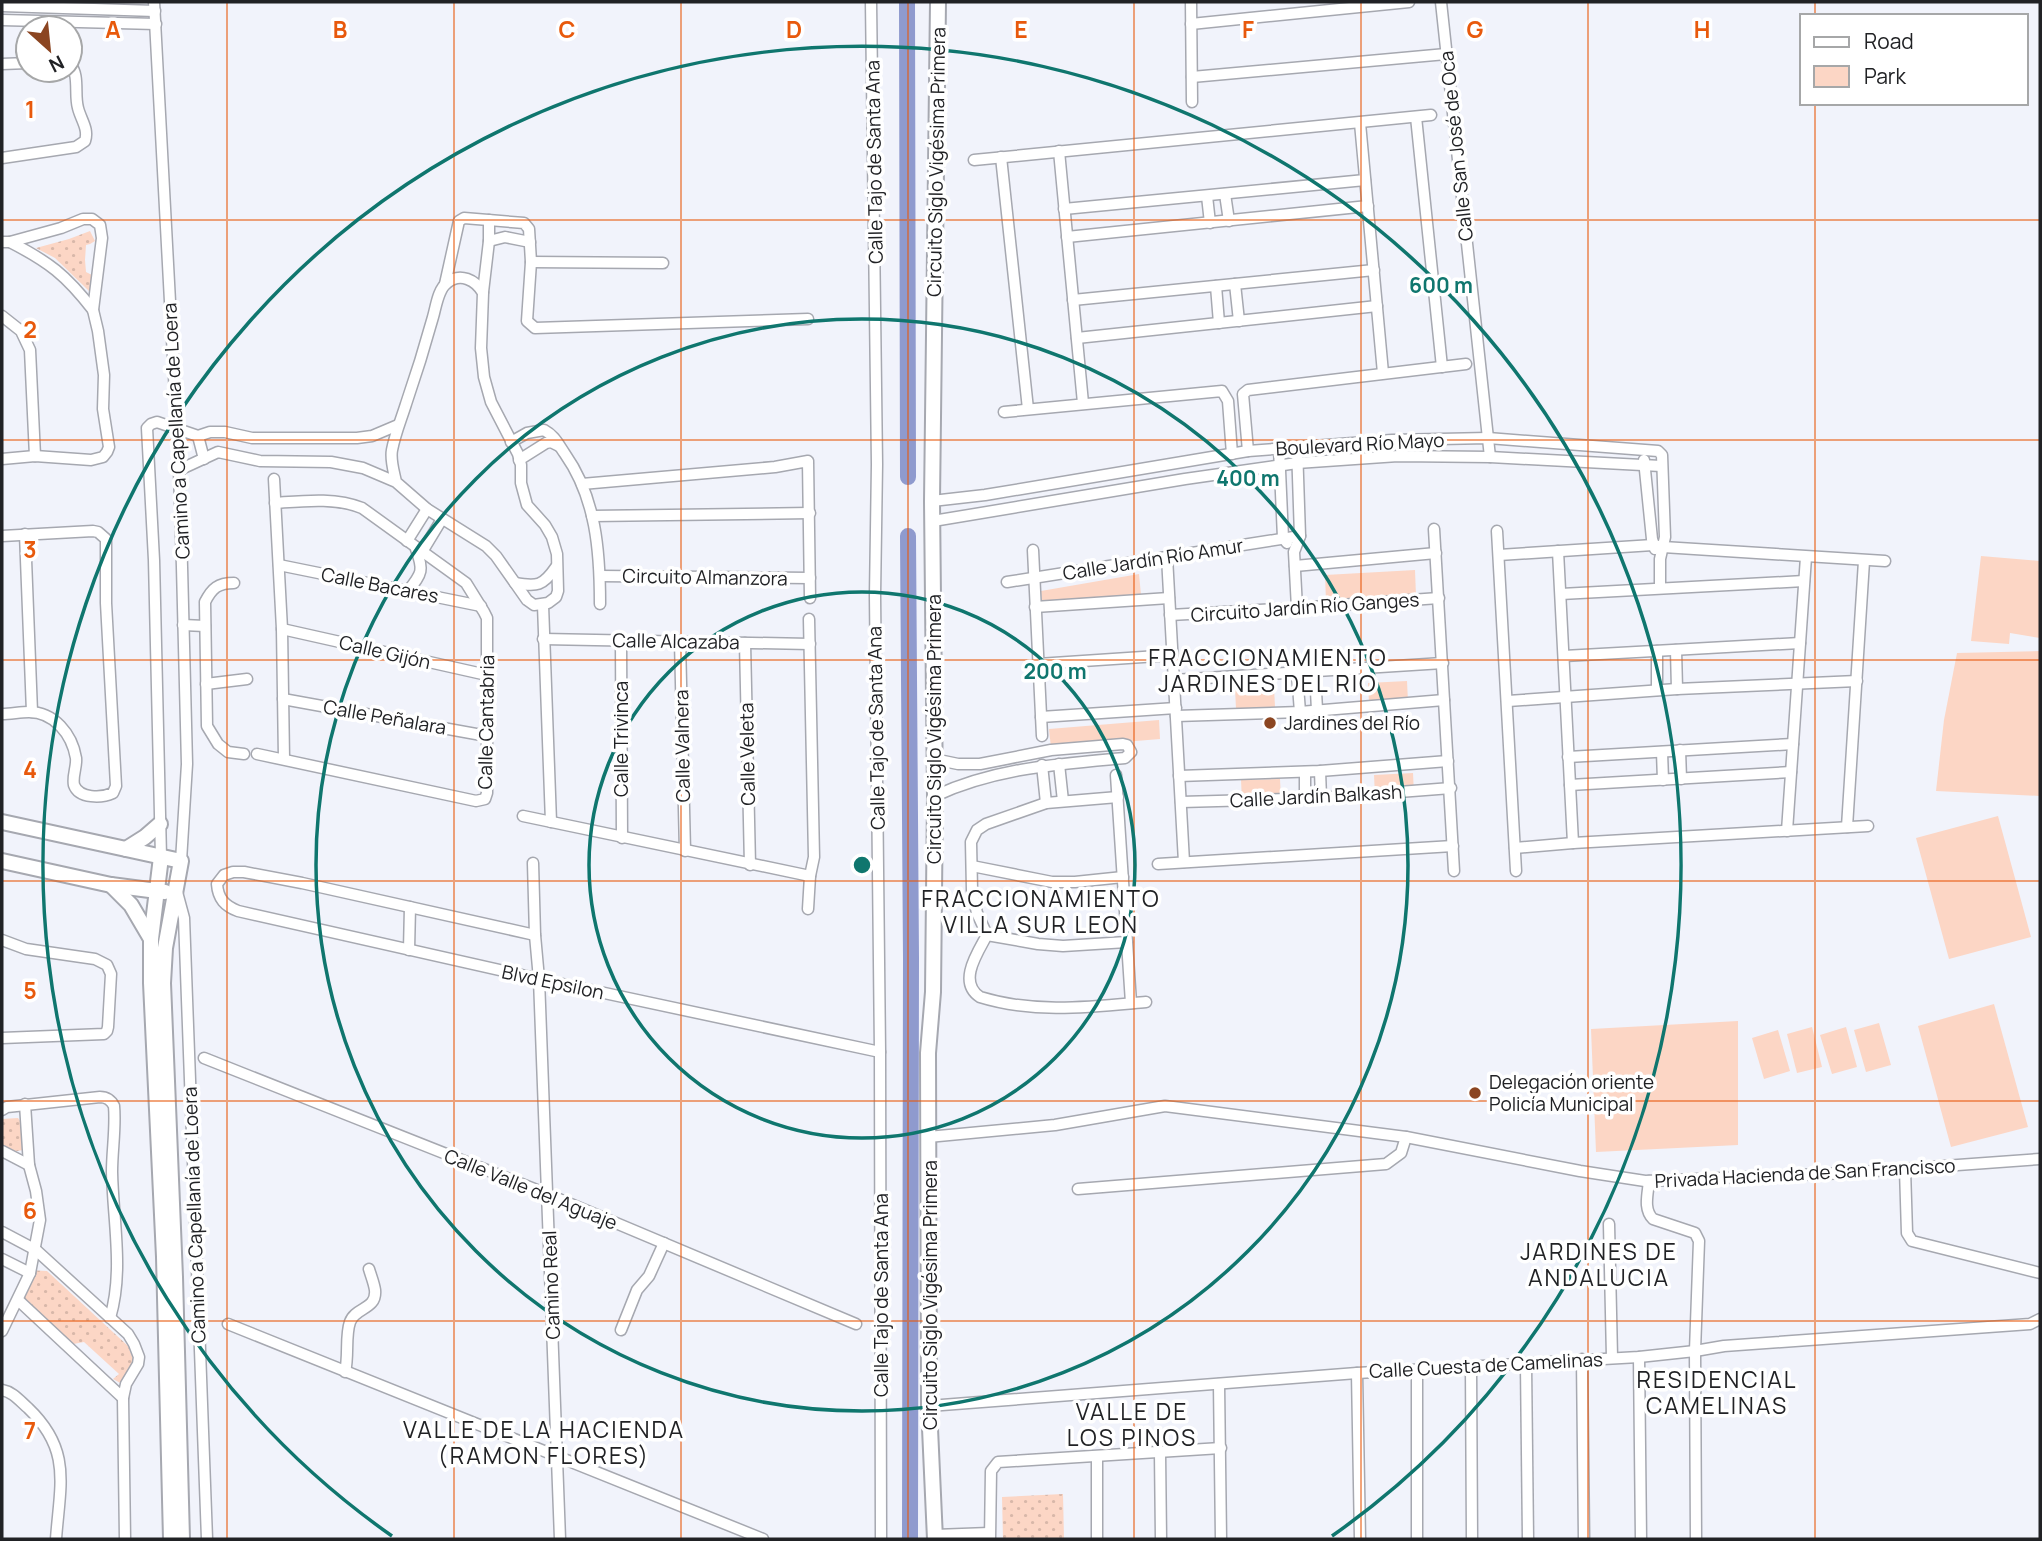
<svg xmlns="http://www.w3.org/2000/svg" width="2042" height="1541" font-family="Manrope,sans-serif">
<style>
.grass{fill:url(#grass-dots)}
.park{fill:#fcd6c5}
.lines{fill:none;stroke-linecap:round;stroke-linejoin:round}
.river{stroke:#8f9ace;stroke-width:16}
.street-casing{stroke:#a6a8b0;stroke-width:13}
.secondary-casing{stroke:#a6a8b0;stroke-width:18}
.street{stroke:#fff;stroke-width:10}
.secondary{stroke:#fff;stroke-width:14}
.grid{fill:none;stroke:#e8590c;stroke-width:2;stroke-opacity:0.55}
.ring{fill:none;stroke:#0f766e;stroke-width:3.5}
.poi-dot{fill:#8b4521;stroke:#fff;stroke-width:2.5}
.labels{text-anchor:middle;stroke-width:7;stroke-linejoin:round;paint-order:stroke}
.street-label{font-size:19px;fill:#212225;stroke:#fff}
.poi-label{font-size:19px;fill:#212225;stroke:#fff;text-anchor:start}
.quarter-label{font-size:23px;letter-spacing:2px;fill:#212225;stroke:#fff}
.grid-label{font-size:23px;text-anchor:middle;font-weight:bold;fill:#e8590c;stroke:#fff;stroke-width:7;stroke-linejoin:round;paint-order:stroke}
.centre{fill:#0f766e;stroke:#fff;stroke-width:3.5}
.ring-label{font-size:21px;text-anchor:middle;font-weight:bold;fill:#0f766e;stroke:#fff;stroke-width:7;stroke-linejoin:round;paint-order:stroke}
</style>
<defs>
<pattern id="grass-dots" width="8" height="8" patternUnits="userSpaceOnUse" patternTransform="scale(1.75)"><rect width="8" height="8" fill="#fcd6c5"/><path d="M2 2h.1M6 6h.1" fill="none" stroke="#d8b7a9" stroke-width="1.8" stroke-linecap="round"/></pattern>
</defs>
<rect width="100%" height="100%" fill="#f1f3fb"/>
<g class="grass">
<path d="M90 231 95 241 90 244 86 245 85 260 86 272 92 275C93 281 94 288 90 292L55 258 36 248 69 239Z"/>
<path d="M18 1118 23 1125V1150L12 1152 2 1148V1119Z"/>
<path d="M27 1270 47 1271 128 1346 136 1367 124 1385 113 1379 119 1374 84 1342 63 1346 18 1302Z"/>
<path d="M1063 1494 1064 1539H1003L1002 1497Z"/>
</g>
<g class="park">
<path d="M1981 556 2040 561V638L2010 633 2009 644 1971 641Z"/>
<path d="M1415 570 1416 596 1326 601 1325 575Z"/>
<path d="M1139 574 1141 595 1042 602 1041 591Z"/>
<path d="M2040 651V796L1936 791 1944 720 1957 653Z"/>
<path d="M1407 681 1408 702 1369 703 1368 683Z"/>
<path d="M1274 687 1275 707 1236 709 1235 688Z"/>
<path d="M1159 720 1160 739 1051 748 1049 729Z"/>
<path d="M1413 773 1414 794 1375 796 1374 775Z"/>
<path d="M1280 779 1281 799 1242 801 1241 780Z"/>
<path d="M1998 816 2031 937 1949 959 1916 838Z"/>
<path d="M1994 1004 2028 1127 1951 1147 1918 1026Z"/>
<path d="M1738 1021V1145L1596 1152 1591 1029Z"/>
<path d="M1879 1023 1891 1065 1866 1072 1854 1030Z"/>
<path d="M1812 1027 1822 1067 1797 1073 1787 1034Z"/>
<path d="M1846 1027 1857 1067 1832 1074 1820 1035Z"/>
<path d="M1778 1030 1790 1071 1764 1079 1752 1038Z"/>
</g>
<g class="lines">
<g class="river">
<path d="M907 2 908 477"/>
<path d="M908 536 911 958 910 1539"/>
</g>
<g class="street-casing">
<g id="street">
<path d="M154 2 179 470 182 567 187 764 181 861"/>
<path d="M871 2 877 464 875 596 880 1052 881 1539"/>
<path d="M1191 2 1192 102"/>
<path d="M1441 2 1490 457"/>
<path d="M2 6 155 11"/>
<path d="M2 20 156 24"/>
<path d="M1191 24 1409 2"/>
<path d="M2 64 28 63"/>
<path d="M1192 77 1446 54"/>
<path d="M1416 117 1442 367"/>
<path d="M1360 123 1383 373"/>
<path d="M1059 151 1083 403"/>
<path d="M1001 157 1028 409"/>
<path d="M2 158 76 147 85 141C89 129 81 120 78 108 74 94 80 75 70 64"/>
<path d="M974 160 1431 115"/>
<path d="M1225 194 1229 221"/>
<path d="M1207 196 1210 223"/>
<path d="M1064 209 1365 180"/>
<path d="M1067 237 1368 206"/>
<path d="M489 241 505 237 530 242"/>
<path d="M2 242H10L61 228 83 219H92L100 225 102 238 93 310 98 331 104 375 103 409 109 447 107 452 103 457 91 460 35 456 2 459"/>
<path d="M10 242C49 262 66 275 93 310"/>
<path d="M531 262 663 263"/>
<path d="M445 284 459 221 464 218 524 223 529 229 531 262 527 321 535 328 808 319"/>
<path d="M1235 284 1239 321"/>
<path d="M1216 286 1219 323"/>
<path d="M483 292 489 241V220"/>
<path d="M1073 300 1374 270"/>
<path d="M2 316 21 331 30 350 35 456"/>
<path d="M1077 338 1377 306"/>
<path d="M1004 412 1222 391 1228 401 1232 454"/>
<path d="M198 436 204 459"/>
<path d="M511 442 527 433 544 430C555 436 558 444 565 454 596 498 600 551 600 604"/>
<path d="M1297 447 1300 536 1294 552 1297 608"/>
<path d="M1279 448 1283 538 1287 543"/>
<path d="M1248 451 1243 394 1248 390 1466 364"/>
<path d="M519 460 546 443 551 442 559 446"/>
<path d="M1644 460 1652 539 1655 549"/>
<path d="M179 470 218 452 260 461 331 462 363 468 396 482 427 509 486 546 496 556 527 600 534 605 548 603 556 597 558 591 557 554 552 537 545 525 527 505 521 483V465L518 454 491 402 484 377 481 348 483 293C476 280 460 272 447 283 438 289 436 307 433 317 425 346 416 375 406 404 401 420 395 434 392 450 390 460 394 472 396 482"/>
<path d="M274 479 282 629 284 759"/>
<path d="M582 484 775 467 808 461 810 598"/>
<path d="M932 501 985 495 1248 451 1392 440 1488 438 1658 451 1662 455 1665 537 1660 559V587"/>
<path d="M592 516 810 513"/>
<path d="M933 521 1185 479 1297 463 1398 456 1490 457 1661 466"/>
<path d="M1434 529 1454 871"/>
<path d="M1497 531 1516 871"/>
<path d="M25 534 32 712"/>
<path d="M2 536 93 531 98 532 106 539V603L116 786 113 793C102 798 79 799 74 785 72 776 77 767 76 758 72 734 54 712 29 712 20 712 11 714 2 714"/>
<path d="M407 541 427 509"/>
<path d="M1033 550 1042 736"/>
<path d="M1558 551 1573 843"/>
<path d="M422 552 442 519"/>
<path d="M1499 555 1653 545 1663 547 1885 561"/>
<path d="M1167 557 1184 862"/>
<path d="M279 565 481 606"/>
<path d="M1295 566 1436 553"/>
<path d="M600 576 810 578"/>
<path d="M1007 582 1300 536"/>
<path d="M234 583C218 583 212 588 205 602L207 726 218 744 228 752 244 754"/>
<path d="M515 583C537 587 543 586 556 567"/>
<path d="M408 591C422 573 424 571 416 549"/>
<path d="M1561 594 1804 581"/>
<path d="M543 605 551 822"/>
<path d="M1035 607 1169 598"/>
<path d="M1170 615 1297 608 1439 598"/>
<path d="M183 625 205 626"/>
<path d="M282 629 487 675"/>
<path d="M543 639 810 644"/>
<path d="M621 641 622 838"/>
<path d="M680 641 685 851"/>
<path d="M745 643 750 865"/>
<path d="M1676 650 1677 689"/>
<path d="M1657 651V690"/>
<path d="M1564 656 1800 643"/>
<path d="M1038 664 1173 655"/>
<path d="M1315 672 1317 710"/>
<path d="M1297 673 1300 712"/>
<path d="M1174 680 1443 663"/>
<path d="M206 684 247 679"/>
<path d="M283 699 487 736"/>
<path d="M1508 701 1677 689 1857 681"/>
<path d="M1176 716 1300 712 1444 700"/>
<path d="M1041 717 1176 708"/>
<path d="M1680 750 1681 779"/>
<path d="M1662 752 1663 780"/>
<path d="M257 754 476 801 485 799 487 793V618L484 612 466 583 362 508C335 497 303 501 275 503"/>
<path d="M1568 757 1793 744"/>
<path d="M934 759 958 764H980L1051 750 1123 744 1127 745 1131 752 1125 758C1059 764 995 768 935 796"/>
<path d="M1059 764 1063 801"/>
<path d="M1042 765 1046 803"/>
<path d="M1320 771 1321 798"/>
<path d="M1305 772V798"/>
<path d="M1116 775 1131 1003"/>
<path d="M1179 776 1320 771 1448 761"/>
<path d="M1570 785 1791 772"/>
<path d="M1118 797 1046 803 986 824 977 830 971 842 972 890 977 913 987 935C978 952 957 982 980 997 1035 1014 1090 1007 1146 1002"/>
<path d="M1181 802 1321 798 1451 788"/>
<path d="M523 816 810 876"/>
<path d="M1847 827 1864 561"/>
<path d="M1787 831 1806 557"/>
<path d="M1515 848 1573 843 1868 826"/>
<path d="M161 857 154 560 147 428 151 424 157 422 198 436 210 432H225L252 438H357L372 436 398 425"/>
<path d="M533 863 535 935 539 979 560 1539"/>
<path d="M1158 864 1453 846"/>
<path d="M972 866 1052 882H1075L1123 877"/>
<path d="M177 892 184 918 207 1539"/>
<path d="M808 909 810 876 814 857 809 619"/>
<path d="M535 935 302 883 244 872H233L224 875 217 884C218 899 225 906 238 911L539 979 880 1052"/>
<path d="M987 935 1038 944 1063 946 1127 942"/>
<path d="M2 940 26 949 95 959 107 965 111 974 108 1027 107 1031 104 1034 2 1038"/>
<path d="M409 950 410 907"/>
<path d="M204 1058 547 1194 856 1324"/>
<path d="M2 1110 7 1107 100 1097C107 1097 111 1100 114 1106 116 1128 112 1150 112 1172 113 1221 124 1271 110 1318"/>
<path d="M928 1137 1055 1125 1165 1106 1406 1137 1580 1171 1645 1181 1847 1173 2040 1159"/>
<path d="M2 1151 29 1165"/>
<path d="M1905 1169 1907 1233 1912 1241 2040 1273"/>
<path d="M1649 1181C1648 1194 1643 1209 1653 1219L1695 1233 1699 1241 1695 1351 1696 1539"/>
<path d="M1078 1189 1386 1164 1401 1153 1406 1137"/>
<path d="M1609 1224 1612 1357"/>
<path d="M2 1232 36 1250 128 1334 134 1344 139 1357 138 1364 126 1384 123 1398 125 1539"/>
<path d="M2 1259 30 1273"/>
<path d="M18 1300 123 1398"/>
<path d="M228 1324 763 1539"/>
<path d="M621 1330 637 1290 649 1276 664 1243"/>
<path d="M2 1331 30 1273 40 1220 36 1191 29 1165 25 1104"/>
<path d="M1639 1357 1641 1539"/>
<path d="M1582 1359 1584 1539"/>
<path d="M1526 1365 1528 1539"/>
<path d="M1471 1368 1472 1539"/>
<path d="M345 1372C349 1356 345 1336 350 1322 355 1307 377 1310 375 1290 374 1283 371 1276 369 1269"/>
<path d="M1357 1373 1360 1539"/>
<path d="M1219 1384 1221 1539"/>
<path d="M2 1390C13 1392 19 1400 28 1408 72 1450 60 1484 56 1539"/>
<path d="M929 1406 1357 1373 1639 1357 1695 1351 1724 1346 2030 1324 2040 1319"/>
<path d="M1160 1453 1161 1539"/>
<path d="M1097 1457V1539"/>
<path d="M935 1535 989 1533"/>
<path d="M990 1539 991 1471 998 1462 1221 1448"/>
<path d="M1417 1539V1370"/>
</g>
</g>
<g class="secondary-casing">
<g id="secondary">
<path d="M2 822 181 861 165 948 163 983 175 1277 182 1539"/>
<path d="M126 849 145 837 160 824"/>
<path d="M161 857 151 939V983L164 1257 171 1539"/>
<path d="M2 861 111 885 165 892"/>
<path d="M111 885 131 905 151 939"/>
<path d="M935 1539 929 1406 928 1053 933 992 935 796 932 501 938 2"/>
</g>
</g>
<use href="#street" class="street"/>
<use href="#secondary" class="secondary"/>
</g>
<path class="grid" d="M227 2V1539M454 2V1539M681 2V1539M908 2V1539M1134 2V1539M1361 2V1539M1588 2V1539M1815 2V16M1815 103V1539M2 220H2040M2 440H2040M2 660H2040M2 881H2040M2 1101H2040M2 1321H2040"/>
<g class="ring">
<circle cx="862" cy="865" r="273"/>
<circle cx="862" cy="865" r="546"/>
<path d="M392 1536A819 819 0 1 1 1332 1536"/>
</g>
<g class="poi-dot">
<circle cx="1270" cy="723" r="7"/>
<circle cx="1475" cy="1093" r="7"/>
</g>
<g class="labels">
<g class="street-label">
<text transform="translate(1456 146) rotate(-96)" y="7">Calle San José de Oca</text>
<text transform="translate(874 162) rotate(-91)" y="7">Calle Tajo de Santa Ana</text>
<text transform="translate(936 162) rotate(-89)" y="7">Circuito Siglo Vigésima Primera</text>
<text transform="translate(176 431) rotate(-93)" y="7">Camino a Capellanía de Loera</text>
<text transform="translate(1360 444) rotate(-3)" y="7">Boulevard Río Mayo</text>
<text transform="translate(1153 559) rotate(-9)" y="7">Calle Jardín Río Amur</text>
<text transform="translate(705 577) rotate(1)" y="7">Circuito Almanzora</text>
<text transform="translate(380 585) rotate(11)" y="7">Calle Bacares</text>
<text transform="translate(1305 607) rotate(-4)" y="7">Circuito Jardín Río Ganges</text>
<text transform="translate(676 641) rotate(1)" y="7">Calle Alcazaba</text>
<text transform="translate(385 652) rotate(13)" y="7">Calle Gijón</text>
<text transform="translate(385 717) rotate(10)" y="7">Calle Peñalara</text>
<text transform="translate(486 722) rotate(-89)" y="7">Calle Cantabria</text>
<text transform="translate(876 728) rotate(-91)" y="7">Calle Tajo de Santa Ana</text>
<text transform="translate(934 729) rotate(-90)" y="7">Circuito Siglo Vigésima Primera</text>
<text transform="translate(621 739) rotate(-90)" y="7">Calle Trivinca</text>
<text transform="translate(682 746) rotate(-91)" y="7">Calle Valnera</text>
<text transform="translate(747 754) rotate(-91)" y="7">Calle Veleta</text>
<text transform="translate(1316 796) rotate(-3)" y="7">Calle Jardín Balkash</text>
<text transform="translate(553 982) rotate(12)" y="7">Blvd Epsilon</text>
<text transform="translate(1805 1173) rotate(-3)" y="7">Privada Hacienda de San Francisco</text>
<text transform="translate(531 1189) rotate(22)" y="7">Calle Valle del Aguaje</text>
<text transform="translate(194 1215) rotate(-92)" y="7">Camino a Capellanía de Loera</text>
<text transform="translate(551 1285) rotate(-92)" y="7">Camino Real</text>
<text transform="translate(881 1295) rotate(-90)" y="7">Calle Tajo de Santa Ana</text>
<text transform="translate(930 1295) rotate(-90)" y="7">Circuito Siglo Vigésima Primera</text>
<text transform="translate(1486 1365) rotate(-3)" y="7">Calle Cuesta de Camelinas</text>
</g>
<g class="poi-label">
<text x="1284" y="730">Jardines del Río</text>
<text x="1489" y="1089">Delegación oriente<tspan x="1489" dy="22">Policía Municipal</tspan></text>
</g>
<g class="quarter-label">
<text x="1268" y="666">FRACCIONAMIENTO<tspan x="1268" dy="26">JARDINES DEL RIO</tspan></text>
<text x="1041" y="907">FRACCIONAMIENTO<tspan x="1041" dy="26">VILLA SUR LEON</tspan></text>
<text x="1599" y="1260">JARDINES DE<tspan x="1599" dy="26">ANDALUCIA</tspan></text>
<text x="1717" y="1388">RESIDENCIAL<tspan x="1717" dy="26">CAMELINAS</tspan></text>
<text x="1132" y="1420">VALLE DE<tspan x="1132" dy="26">LOS PINOS</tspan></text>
<text x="544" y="1438">VALLE DE LA HACIENDA<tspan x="544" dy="26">(RAMON FLORES)</tspan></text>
</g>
</g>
<g class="grid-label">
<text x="113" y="38">A</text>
<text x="340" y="38">B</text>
<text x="567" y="38">C</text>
<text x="794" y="38">D</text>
<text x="1021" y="38">E</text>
<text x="1248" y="38">F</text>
<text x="1475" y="38">G</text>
<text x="1702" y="38">H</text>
<text x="30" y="118">1</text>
<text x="30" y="338">2</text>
<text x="30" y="558">3</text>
<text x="30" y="778">4</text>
<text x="30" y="999">5</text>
<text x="30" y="1219">6</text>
<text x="30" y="1439">7</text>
</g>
<circle cx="862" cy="865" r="10" class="centre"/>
<g class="ring-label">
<text x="1441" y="293">600 m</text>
<text x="1248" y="486">400 m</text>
<text x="1055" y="679">200 m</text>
</g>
<rect width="2042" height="1541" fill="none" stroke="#212225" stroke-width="7"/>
<rect x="1800" y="14" width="228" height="91" fill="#ffffff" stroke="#a6a7a8" stroke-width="2"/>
<rect x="1814" y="37" width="35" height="10" fill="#ffffff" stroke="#a6a7a8" stroke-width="2"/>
<text x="1864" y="49" font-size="21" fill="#212225">Road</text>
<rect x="1814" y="66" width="35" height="21" fill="#fcd6c5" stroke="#a6a7a8" stroke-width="2"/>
<text x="1864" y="84" font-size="21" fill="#212225">Park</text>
<g transform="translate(49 49) rotate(153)"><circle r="33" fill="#ffffff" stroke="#a6a7a8" stroke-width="2"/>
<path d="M0-5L12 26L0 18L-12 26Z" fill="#8b4521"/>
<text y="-10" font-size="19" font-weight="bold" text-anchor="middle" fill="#212225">N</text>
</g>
</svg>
